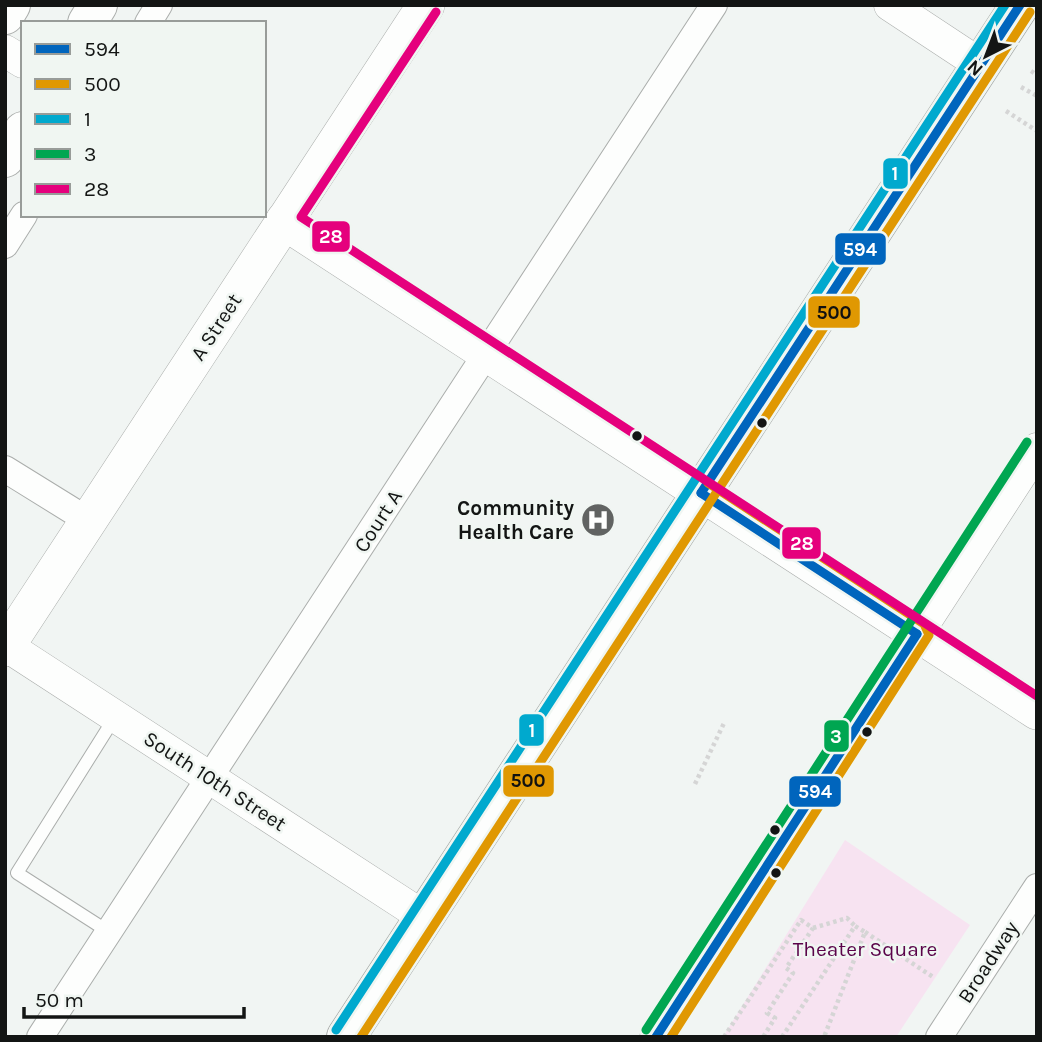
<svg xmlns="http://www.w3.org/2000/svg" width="1042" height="1042" font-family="Karla,sans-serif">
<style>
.green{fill:#f7e3f1}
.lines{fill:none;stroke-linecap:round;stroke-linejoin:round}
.service-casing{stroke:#abaeac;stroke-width:14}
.minor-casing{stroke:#abaeac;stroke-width:28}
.tertiary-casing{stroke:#abaeac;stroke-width:33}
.secondary-casing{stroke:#abaeac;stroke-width:38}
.primary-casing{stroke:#abaeac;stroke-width:40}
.motorway-casing{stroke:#abaeac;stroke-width:40}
.path{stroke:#d5d5d5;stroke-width:4.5;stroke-dasharray:3.5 3.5;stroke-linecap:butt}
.service{stroke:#fdfefd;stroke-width:12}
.minor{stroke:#fdfefd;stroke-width:26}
.tertiary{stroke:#fdfefd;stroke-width:32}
.secondary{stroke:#fdfefd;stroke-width:37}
.primary{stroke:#fdfefd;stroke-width:38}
.motorway{stroke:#fdfefd;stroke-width:38}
.bus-1-casing{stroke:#f0f6f2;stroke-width:14}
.bus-2-casing{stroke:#f0f6f2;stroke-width:14}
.bus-3-casing{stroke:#f0f6f2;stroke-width:14}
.bus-4-casing{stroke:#f0f6f2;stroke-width:14}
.bus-5-casing{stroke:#f0f6f2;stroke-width:14}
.bus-1{stroke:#0065bd;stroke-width:9}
.bus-2{stroke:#e09802;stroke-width:9}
.bus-3{stroke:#00a9ce;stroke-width:9}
.bus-4{stroke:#00a651;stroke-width:9}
.bus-5{stroke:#e5007d;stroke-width:9}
.bus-dot{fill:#131514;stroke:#f0f6f2;stroke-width:2.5}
.labels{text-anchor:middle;stroke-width:5;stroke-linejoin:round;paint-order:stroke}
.street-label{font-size:21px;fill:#131514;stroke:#f0f6f2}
.poi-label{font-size:21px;font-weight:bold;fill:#131514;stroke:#f0f6f2;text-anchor:end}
.park-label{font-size:21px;fill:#5a044a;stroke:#f0f6f2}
.line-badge{stroke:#f0f6f2;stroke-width:2.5}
.badge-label{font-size:19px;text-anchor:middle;font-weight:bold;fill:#fff}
.pale-badge-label{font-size:19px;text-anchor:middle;font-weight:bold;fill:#111}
</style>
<rect width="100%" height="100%" fill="#f1f5f3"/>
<path class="green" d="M845 840 970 925 896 1037H723Z"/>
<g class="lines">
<g class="service-casing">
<path id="service" d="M109 932 17 873 115 717"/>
</g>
<g class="minor-casing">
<g id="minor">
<path d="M148 23 159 5"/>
<path d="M5 245 24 215"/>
<path d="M5 469 89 521"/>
<path d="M40 1037 714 5"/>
<path d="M939 1037 1037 887"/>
</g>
</g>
<g class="tertiary-casing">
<g id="tertiary">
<path d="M890 5 981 65"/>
<path d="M5 51 23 62"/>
<path d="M7 646 424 917"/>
<path d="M656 1037 1037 449"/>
</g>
</g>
<g class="secondary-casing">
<g id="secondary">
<path d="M284 221 1037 711"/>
<path d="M5 648 426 5"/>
</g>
</g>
<g class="primary-casing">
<path id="primary" d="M346 1037 1020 5"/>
</g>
<g class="motorway-casing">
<g id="motorway">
<path d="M5 15 11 5"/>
<path d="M87 23 98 5"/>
<path d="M5 158 23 131"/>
</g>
</g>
<g class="path">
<path d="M1031 71 1037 75"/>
<path d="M1021 87 1037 96"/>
<path d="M1006 111 1037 131"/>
<path d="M695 784 725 721"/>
<path d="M813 928 847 918 855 926"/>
<path d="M865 932 933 977"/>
<path d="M724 1037 801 920 813 928 786 968 793 973 767 1013 775 1018 763 1037"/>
<path d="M782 1037 855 926 865 932 824 1037"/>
</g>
<use href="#service" class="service"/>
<use href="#minor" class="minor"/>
<use href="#tertiary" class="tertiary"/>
<use href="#secondary" class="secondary"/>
<use href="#primary" class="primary"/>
<use href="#motorway" class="motorway"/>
<g class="bus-1-casing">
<g id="bus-1">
<path d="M701 493 1020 5"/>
<path d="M701 493 917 634"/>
<path d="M656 1037 917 634"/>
</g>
</g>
<g class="bus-2-casing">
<g id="bus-2">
<path d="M361 1037 1030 12"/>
<path d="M671 1037 929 635 924 624 708 483"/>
</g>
</g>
<g class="bus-3-casing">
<path id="bus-3" d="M336 1030 1005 5"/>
</g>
<g class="bus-4-casing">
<path id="bus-4" d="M646 1030 1027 442"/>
</g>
<g class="bus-5-casing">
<path id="bus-5" d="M436 12 301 217 1037 696"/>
</g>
<use href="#bus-1" class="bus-1"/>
<use href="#bus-2" class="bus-2"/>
<use href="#bus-3" class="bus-3"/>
<use href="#bus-4" class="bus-4"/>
<use href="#bus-5" class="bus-5"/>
</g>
<defs>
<g id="hospital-disc" transform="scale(1.75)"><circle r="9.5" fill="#616362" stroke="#f0f6f2"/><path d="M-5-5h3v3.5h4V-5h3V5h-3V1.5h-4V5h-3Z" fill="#fff"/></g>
</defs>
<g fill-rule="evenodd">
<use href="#hospital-disc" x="598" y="520"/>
</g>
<g class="bus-dot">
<circle cx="762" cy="423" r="6"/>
<circle cx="637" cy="436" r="6"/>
<circle cx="867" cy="732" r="6"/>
<circle cx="775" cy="830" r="6"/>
<circle cx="776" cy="873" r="6"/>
</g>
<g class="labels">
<g class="street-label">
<text transform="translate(216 327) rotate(-57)" y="7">A Street</text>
<text transform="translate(378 521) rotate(-57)" y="7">Court A</text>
<text transform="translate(215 781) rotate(33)" y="7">South 10th Street</text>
<text transform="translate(988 962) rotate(-57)" y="7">Broadway</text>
</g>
<g class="poi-label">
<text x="574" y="515">Community<tspan x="574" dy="24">Health Care</tspan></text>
</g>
<g class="park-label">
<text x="865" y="956">Theater Square</text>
</g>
</g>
<g class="line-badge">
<rect x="882" y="157" width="27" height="33" rx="7" fill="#00a9ce"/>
<rect x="311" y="220" width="40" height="33" rx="7" fill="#e5007d"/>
<rect x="834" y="232" width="53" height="34" rx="7" fill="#0065bd"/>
<rect x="807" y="295" width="54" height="34" rx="7" fill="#e09802"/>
<rect x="781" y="526" width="41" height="34" rx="7" fill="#e5007d"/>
<rect x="518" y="713" width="27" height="34" rx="7" fill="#00a9ce"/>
<rect x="823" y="719" width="27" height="34" rx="7" fill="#00a651"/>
<rect x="502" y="764" width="53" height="34" rx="7" fill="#e09802"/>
<rect x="788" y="775" width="54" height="33" rx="7" fill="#0065bd"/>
</g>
<g class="badge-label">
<text x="895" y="180">1</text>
<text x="331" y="243">28</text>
<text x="860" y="256">594</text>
<text x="802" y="550">28</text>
<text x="532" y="737">1</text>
<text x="836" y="743">3</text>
<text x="815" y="798">594</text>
</g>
<g class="pale-badge-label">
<text x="834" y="319">500</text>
<text x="528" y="787">500</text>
</g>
<rect width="1042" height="1042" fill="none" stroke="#131514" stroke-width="14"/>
<rect x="21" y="21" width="245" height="196" fill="#f0f6f2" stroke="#989c99" stroke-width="2"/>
<rect x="35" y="44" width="35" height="10" fill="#0065bd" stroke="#989c99" stroke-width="2"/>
<text x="84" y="56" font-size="21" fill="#131514">594</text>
<rect x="35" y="79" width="35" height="10" fill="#e09802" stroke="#989c99" stroke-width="2"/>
<text x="84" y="91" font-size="21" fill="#131514">500</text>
<rect x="35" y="114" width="35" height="10" fill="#00a9ce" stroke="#989c99" stroke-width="2"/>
<text x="84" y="126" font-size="21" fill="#131514">1</text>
<rect x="35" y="149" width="35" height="10" fill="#00a651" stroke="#989c99" stroke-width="2"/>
<text x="84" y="161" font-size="21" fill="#131514">3</text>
<rect x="35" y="184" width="35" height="10" fill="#e5007d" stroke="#989c99" stroke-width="2"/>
<text x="84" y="196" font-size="21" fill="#131514">28</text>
<g transform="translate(986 56) rotate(222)" stroke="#f0f6f2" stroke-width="5" paint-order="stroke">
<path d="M0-5L12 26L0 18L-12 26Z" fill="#131514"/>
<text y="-10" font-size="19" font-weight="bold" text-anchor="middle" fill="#131514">N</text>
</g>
<path d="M24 1007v10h220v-10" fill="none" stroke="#131514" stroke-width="3.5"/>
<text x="35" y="1007" font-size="21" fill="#131514" stroke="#f0f6f2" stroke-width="5" paint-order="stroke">50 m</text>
</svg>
